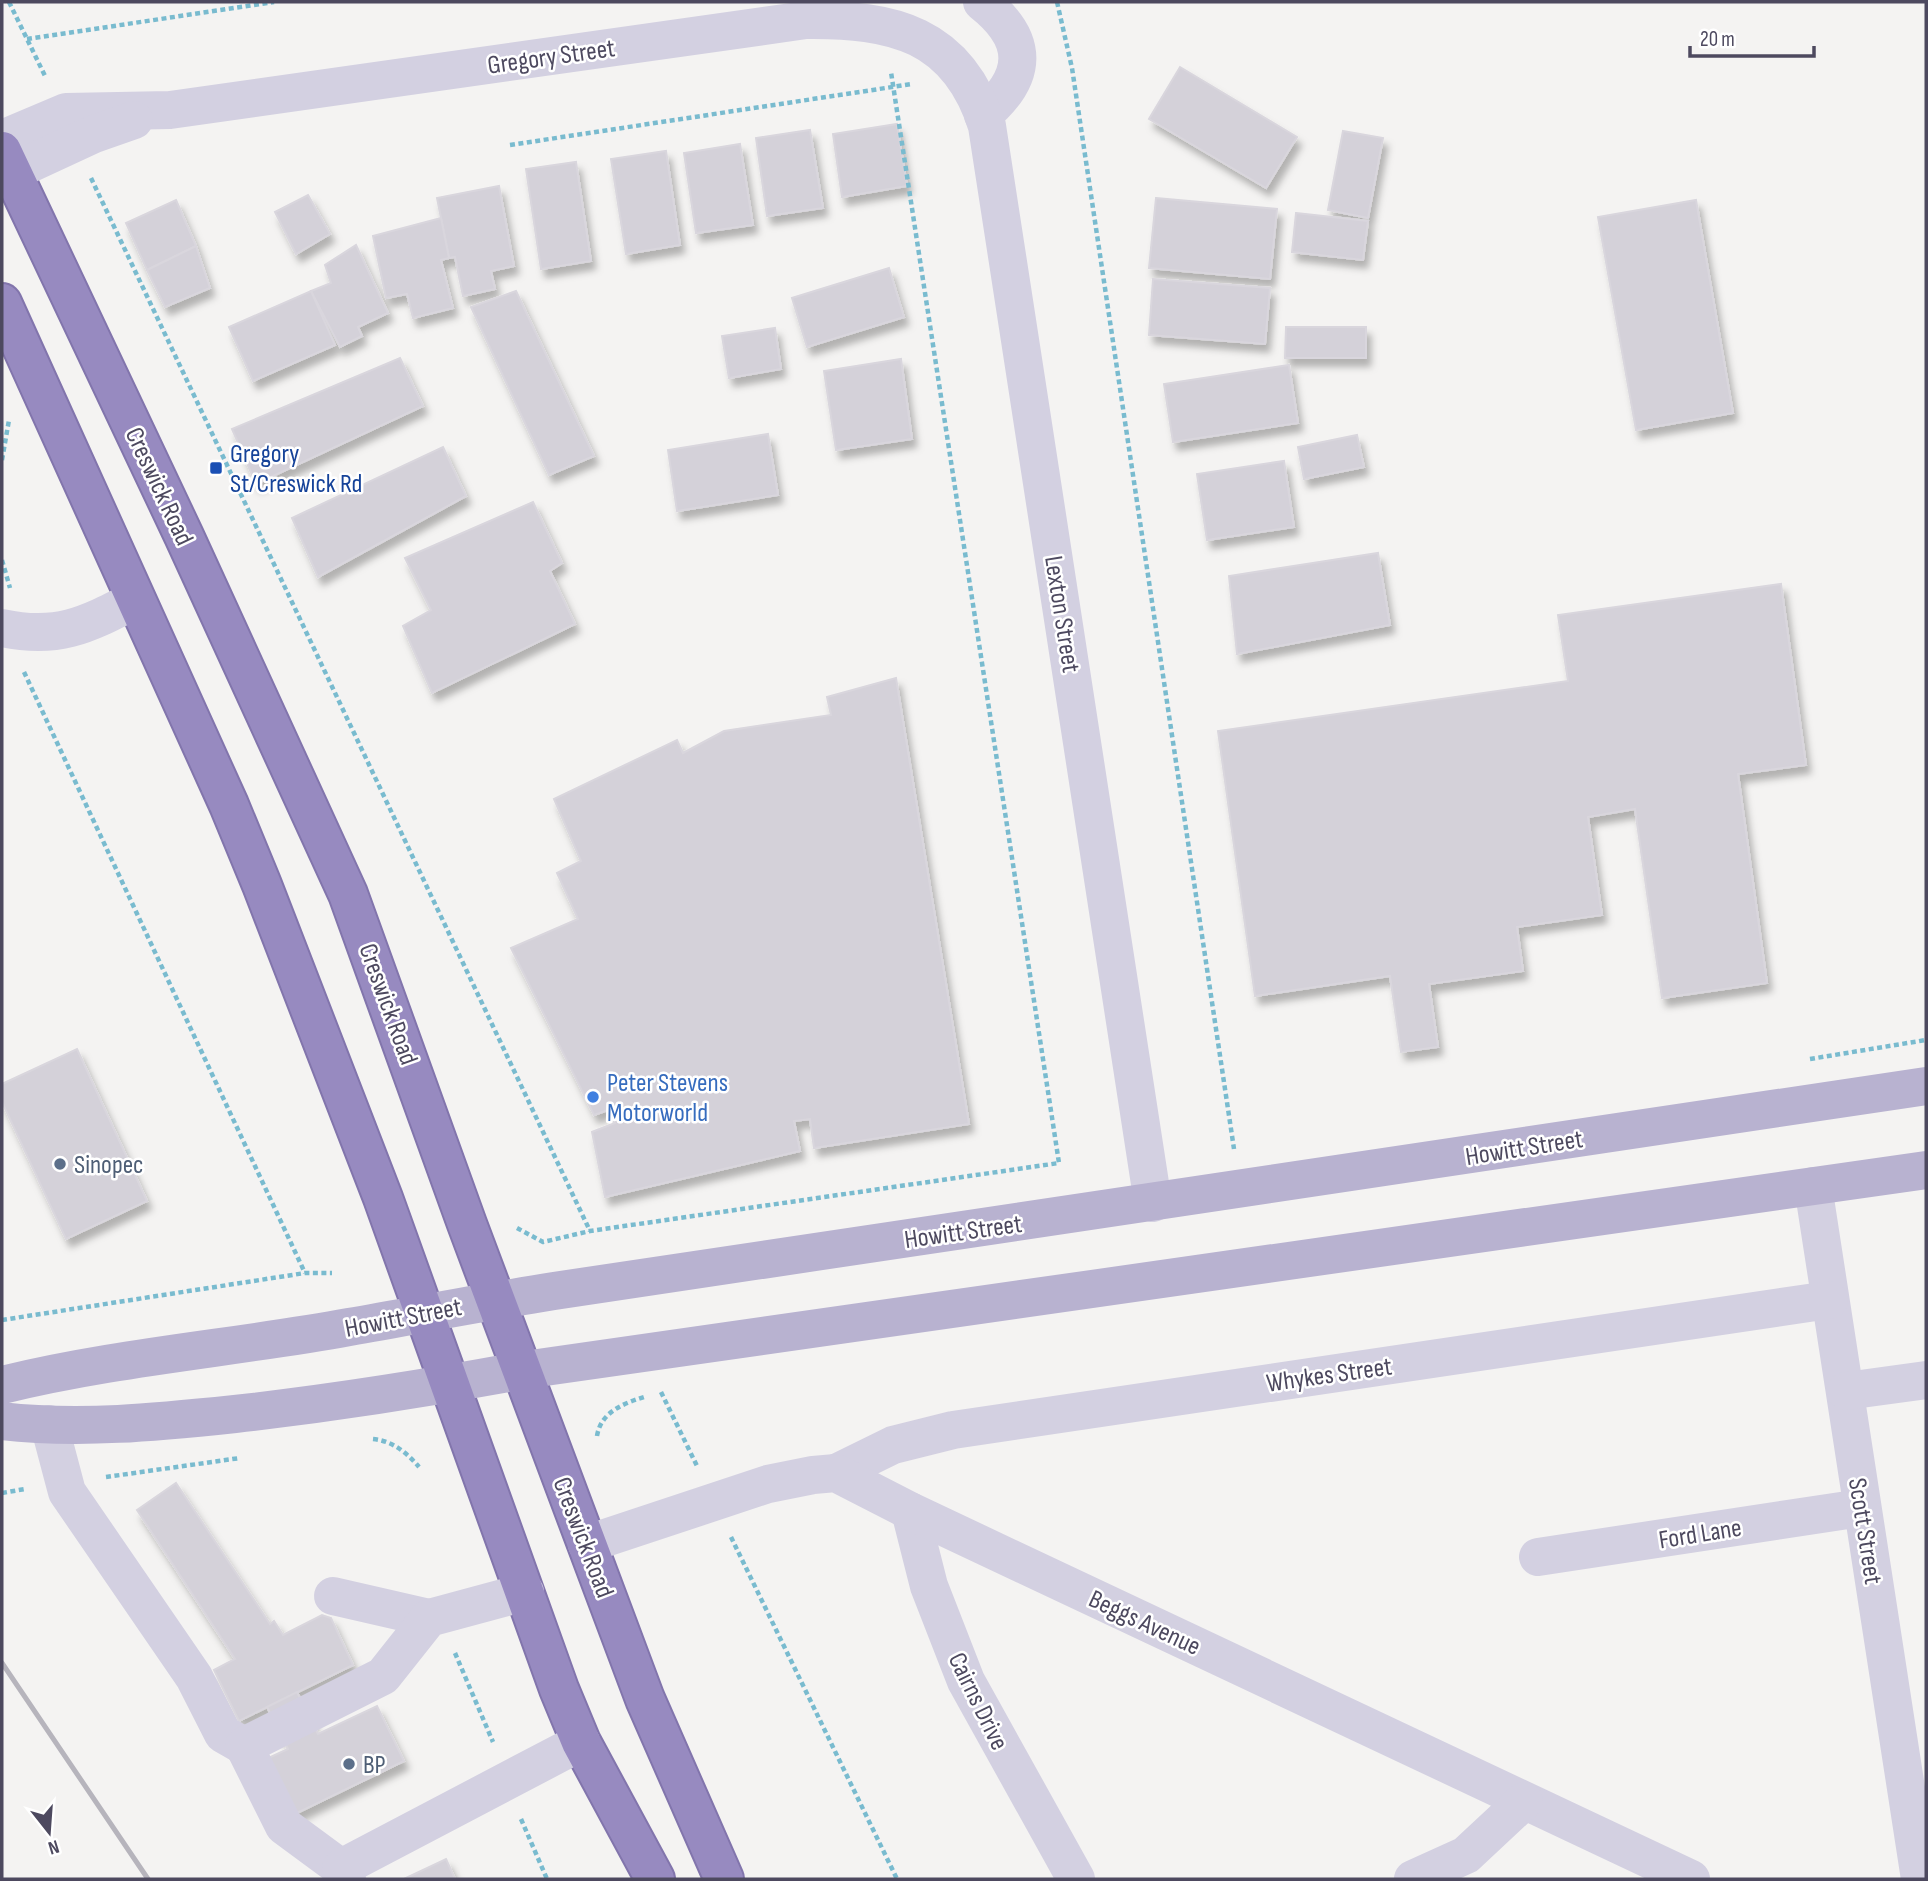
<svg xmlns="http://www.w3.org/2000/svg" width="1928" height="1881" font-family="'Sofia Sans Condensed',sans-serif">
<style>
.building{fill:#d4d1d9;stroke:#d9d6dd;stroke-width:2;filter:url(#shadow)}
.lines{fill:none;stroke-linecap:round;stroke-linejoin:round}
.highway-casing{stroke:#8275ac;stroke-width:42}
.path{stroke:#79bbcf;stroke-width:4.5;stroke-dasharray:5 3.5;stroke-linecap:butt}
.minor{stroke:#d3d0e1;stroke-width:38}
.major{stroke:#b8b2d0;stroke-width:38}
.highway{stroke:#978ac0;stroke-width:38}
.rail{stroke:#b6b4bc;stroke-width:5}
.transit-dot{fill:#1a4fb4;stroke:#fff;stroke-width:2.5}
.shop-dot{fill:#3f7fe0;stroke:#fff;stroke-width:2.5}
.service-dot{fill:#5c6f8a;stroke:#fff;stroke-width:2.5}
.labels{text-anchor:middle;stroke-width:5;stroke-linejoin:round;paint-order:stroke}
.street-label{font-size:26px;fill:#4d495f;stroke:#fff}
.transit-label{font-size:26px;fill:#164399;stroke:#fff;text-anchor:start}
.shop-label{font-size:26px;fill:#366cbe;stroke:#fff;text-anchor:start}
.service-label{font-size:26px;fill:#4e5e75;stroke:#fff;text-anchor:start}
</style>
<defs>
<filter id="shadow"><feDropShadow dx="4.5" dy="8" stdDeviation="3.5" flood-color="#0004"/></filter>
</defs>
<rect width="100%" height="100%" fill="#f4f3f2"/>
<g class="building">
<path d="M1180 67 1297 137 1266 188 1149 119Z"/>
<path d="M897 124 907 186 842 197 833 134Z"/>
<path d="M810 130 823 208 767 216 756 138Z"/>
<path d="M1343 131 1383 138 1368 218 1328 210Z"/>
<path d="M740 144 753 225 696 233 684 153Z"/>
<path d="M666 151 680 245 626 254 611 159Z"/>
<path d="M576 162 591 261 541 269 526 169Z"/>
<path d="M499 186 514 266 491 271 495 289 463 296 455 257 449 258 437 198Z"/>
<path d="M308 195 330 234 296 254 275 212Z"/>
<path d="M1156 198 1277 209 1270 279 1149 268Z"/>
<path d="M176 200 196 246 147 270 126 223Z"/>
<path d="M1696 200 1733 413 1636 430 1598 217Z"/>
<path d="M1296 213 1368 221 1363 260 1292 252Z"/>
<path d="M441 218 449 258 441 260 453 308 413 318 407 294 386 298 373 236Z"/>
<path d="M356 245 388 313 358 327 362 336 340 347 311 291 331 283 325 265Z"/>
<path d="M196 246 210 288 165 307 147 270Z"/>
<path d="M889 268 904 317 807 347 792 298Z"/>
<path d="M1153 279 1270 288 1265 344 1149 335Z"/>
<path d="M311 291 335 345 253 381 229 327Z"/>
<path d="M516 291 594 456 549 475 471 307Z"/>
<path d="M1286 327H1366V358H1285Z"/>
<path d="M775 328 781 369 729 378 722 336Z"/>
<path d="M400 358 423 406 256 484 232 429Z"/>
<path d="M901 359 912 439 836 450 824 371Z"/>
<path d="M1289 365 1298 423 1173 442 1164 384Z"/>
<path d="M768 434 778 495 677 511 668 450Z"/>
<path d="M1357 435 1364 467 1304 479 1298 447Z"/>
<path d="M443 447 466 496 318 577 292 518Z"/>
<path d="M1284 461 1294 527 1207 540 1197 474Z"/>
<path d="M533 502 562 563 550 571 575 624 432 693 403 626 431 610 405 558Z"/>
<path d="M1378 553 1390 625 1237 654 1229 576Z"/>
<path d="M1781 584 1806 765 1738 774 1767 983 1662 998 1635 809 1588 817 1602 915 1517 927 1523 971 1429 984 1438 1047 1401 1052 1390 976 1255 996 1218 731 1568 681 1558 615Z"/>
<path d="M896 678 969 1124 814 1148 810 1119 794 1121 800 1151 605 1197 592 1132 615 1123 608 1110 594 1115 511 948 578 919 557 873 581 861 554 799 677 740 683 753 724 731 831 715 827 697Z"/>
<path d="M77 1049 147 1201 66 1239 2 1102V1084Z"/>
<path d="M176 1483 270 1624 274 1621 283 1635 322 1615 331 1618 353 1665 239 1721 214 1670 235 1659 137 1510Z"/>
<path d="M297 1692 318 1734 377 1706 404 1761 291 1816 264 1760 288 1749 267 1707Z"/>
<path d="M446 1859 455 1879H404Z"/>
</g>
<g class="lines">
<g class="highway-casing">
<g id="highway">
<path d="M2 151 184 536 348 894 467 1224 645 1699 724 1879"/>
<path d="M2 303 229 805 262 885 383 1198 559 1689 581 1742 655 1879"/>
</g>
</g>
<g class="path">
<path d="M9 2 46 78"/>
<path d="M1057 2 1072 68 1234 1149"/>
<path d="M27 39 274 2"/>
<path d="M510 145 912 84"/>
<path d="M91 178 590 1231"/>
<path d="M2 460 9 420"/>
<path d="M2 560 10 588"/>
<path d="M24 672 305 1273"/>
<path d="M1810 1059 1926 1040"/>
<path d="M517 1228 543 1242 590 1231 1059 1163 891 72"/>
<path d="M2 1320 305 1273H332"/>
<path d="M661 1392 697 1466"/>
<path d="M597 1436C601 1411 625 1403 647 1396"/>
<path d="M373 1439C393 1441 407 1453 419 1467"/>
<path d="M106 1477 240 1458"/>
<path d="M2 1493 25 1489"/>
<path d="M731 1537 897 1879"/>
<path d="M455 1653 493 1742"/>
<path d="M521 1819 547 1879"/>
</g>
<g class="minor">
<path d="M982 2C1030 40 1028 77 983 115"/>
<path d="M2 139 66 112 170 110 806 20C892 19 958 33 987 126L1153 1203"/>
<path d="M12 172 94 134 134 120"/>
<path d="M2 628C58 640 86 625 135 600"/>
<path d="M1813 1186 1920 1879"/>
<path d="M1846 1391 1926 1380"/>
<path d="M49 1424 67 1492 194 1677 223 1734 244 1746"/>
<path d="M836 1473 893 1445 953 1430 1829 1300"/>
<path d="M910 1511 929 1586 966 1681 1076 1879"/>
<path d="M587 1544 768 1484 813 1475 836 1473 910 1511 1691 1879"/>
<path d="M1538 1557 1861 1508"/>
<path d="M333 1596 429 1618"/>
<path d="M341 1868 284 1826 244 1746 383 1676 429 1618 525 1592"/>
<path d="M347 1879 341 1868 581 1742"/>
<path d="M1413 1879 1466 1855 1524 1801"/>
</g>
<g class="major">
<path d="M2 1385C116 1357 234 1348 349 1327 418 1315 485 1302 554 1291L1926 1086"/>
<path d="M2 1421C79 1430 158 1422 235 1414 332 1403 428 1388 524 1370L1926 1170"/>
</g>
<use href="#highway" class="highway"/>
<path class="rail" d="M2 1663 148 1879"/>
</g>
<rect class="transit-dot" x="209" y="461" width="14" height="14" rx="3.5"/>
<circle class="shop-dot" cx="593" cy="1097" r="7"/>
<g class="service-dot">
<circle cx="60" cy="1164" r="7"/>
<circle cx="349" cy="1764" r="7"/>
</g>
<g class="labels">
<g class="street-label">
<text transform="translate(551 56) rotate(-8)" y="9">Gregory Street</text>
<text transform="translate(160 486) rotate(65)" y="9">Creswick Road</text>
<text transform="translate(1063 614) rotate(81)" y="9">Lexton Street</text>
<text transform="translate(389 1004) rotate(70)" y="9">Creswick Road</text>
<text transform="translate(1524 1147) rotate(-9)" y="9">Howitt Street</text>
<text transform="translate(963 1231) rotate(-8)" y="9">Howitt Street</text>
<text transform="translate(403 1317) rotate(-11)" y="9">Howitt Street</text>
<text transform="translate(1329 1374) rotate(-8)" y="9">Whykes Street</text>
<text transform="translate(1866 1531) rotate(81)" y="9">Scott Street</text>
<text transform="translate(1700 1533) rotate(-9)" y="9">Ford Lane</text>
<text transform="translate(584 1537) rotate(69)" y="9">Creswick Road</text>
<text transform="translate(1145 1622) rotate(25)" y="9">Beggs Avenue</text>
<text transform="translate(979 1701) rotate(64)" y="9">Cairns Drive</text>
</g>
<g class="transit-label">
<text x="230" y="462">Gregory<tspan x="230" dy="30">St/Creswick Rd</tspan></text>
</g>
<g class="shop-label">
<text x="607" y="1091">Peter Stevens<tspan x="607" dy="30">Motorworld</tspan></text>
</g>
<g class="service-label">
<text x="74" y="1173">Sinopec</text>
<text x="363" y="1773">BP</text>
</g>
</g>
<rect width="1928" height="1881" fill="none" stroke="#4d495f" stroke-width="7"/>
<g transform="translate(49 1832) rotate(163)" stroke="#ffffff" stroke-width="5" paint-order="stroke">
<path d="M0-5L12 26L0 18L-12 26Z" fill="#4d495f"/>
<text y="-10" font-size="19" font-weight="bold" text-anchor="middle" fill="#4d495f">N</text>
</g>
<path d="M1690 46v10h124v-10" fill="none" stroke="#4d495f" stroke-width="3.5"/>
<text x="1700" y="46" font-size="21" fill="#4d495f" stroke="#ffffff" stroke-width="5" paint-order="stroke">20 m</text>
</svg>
